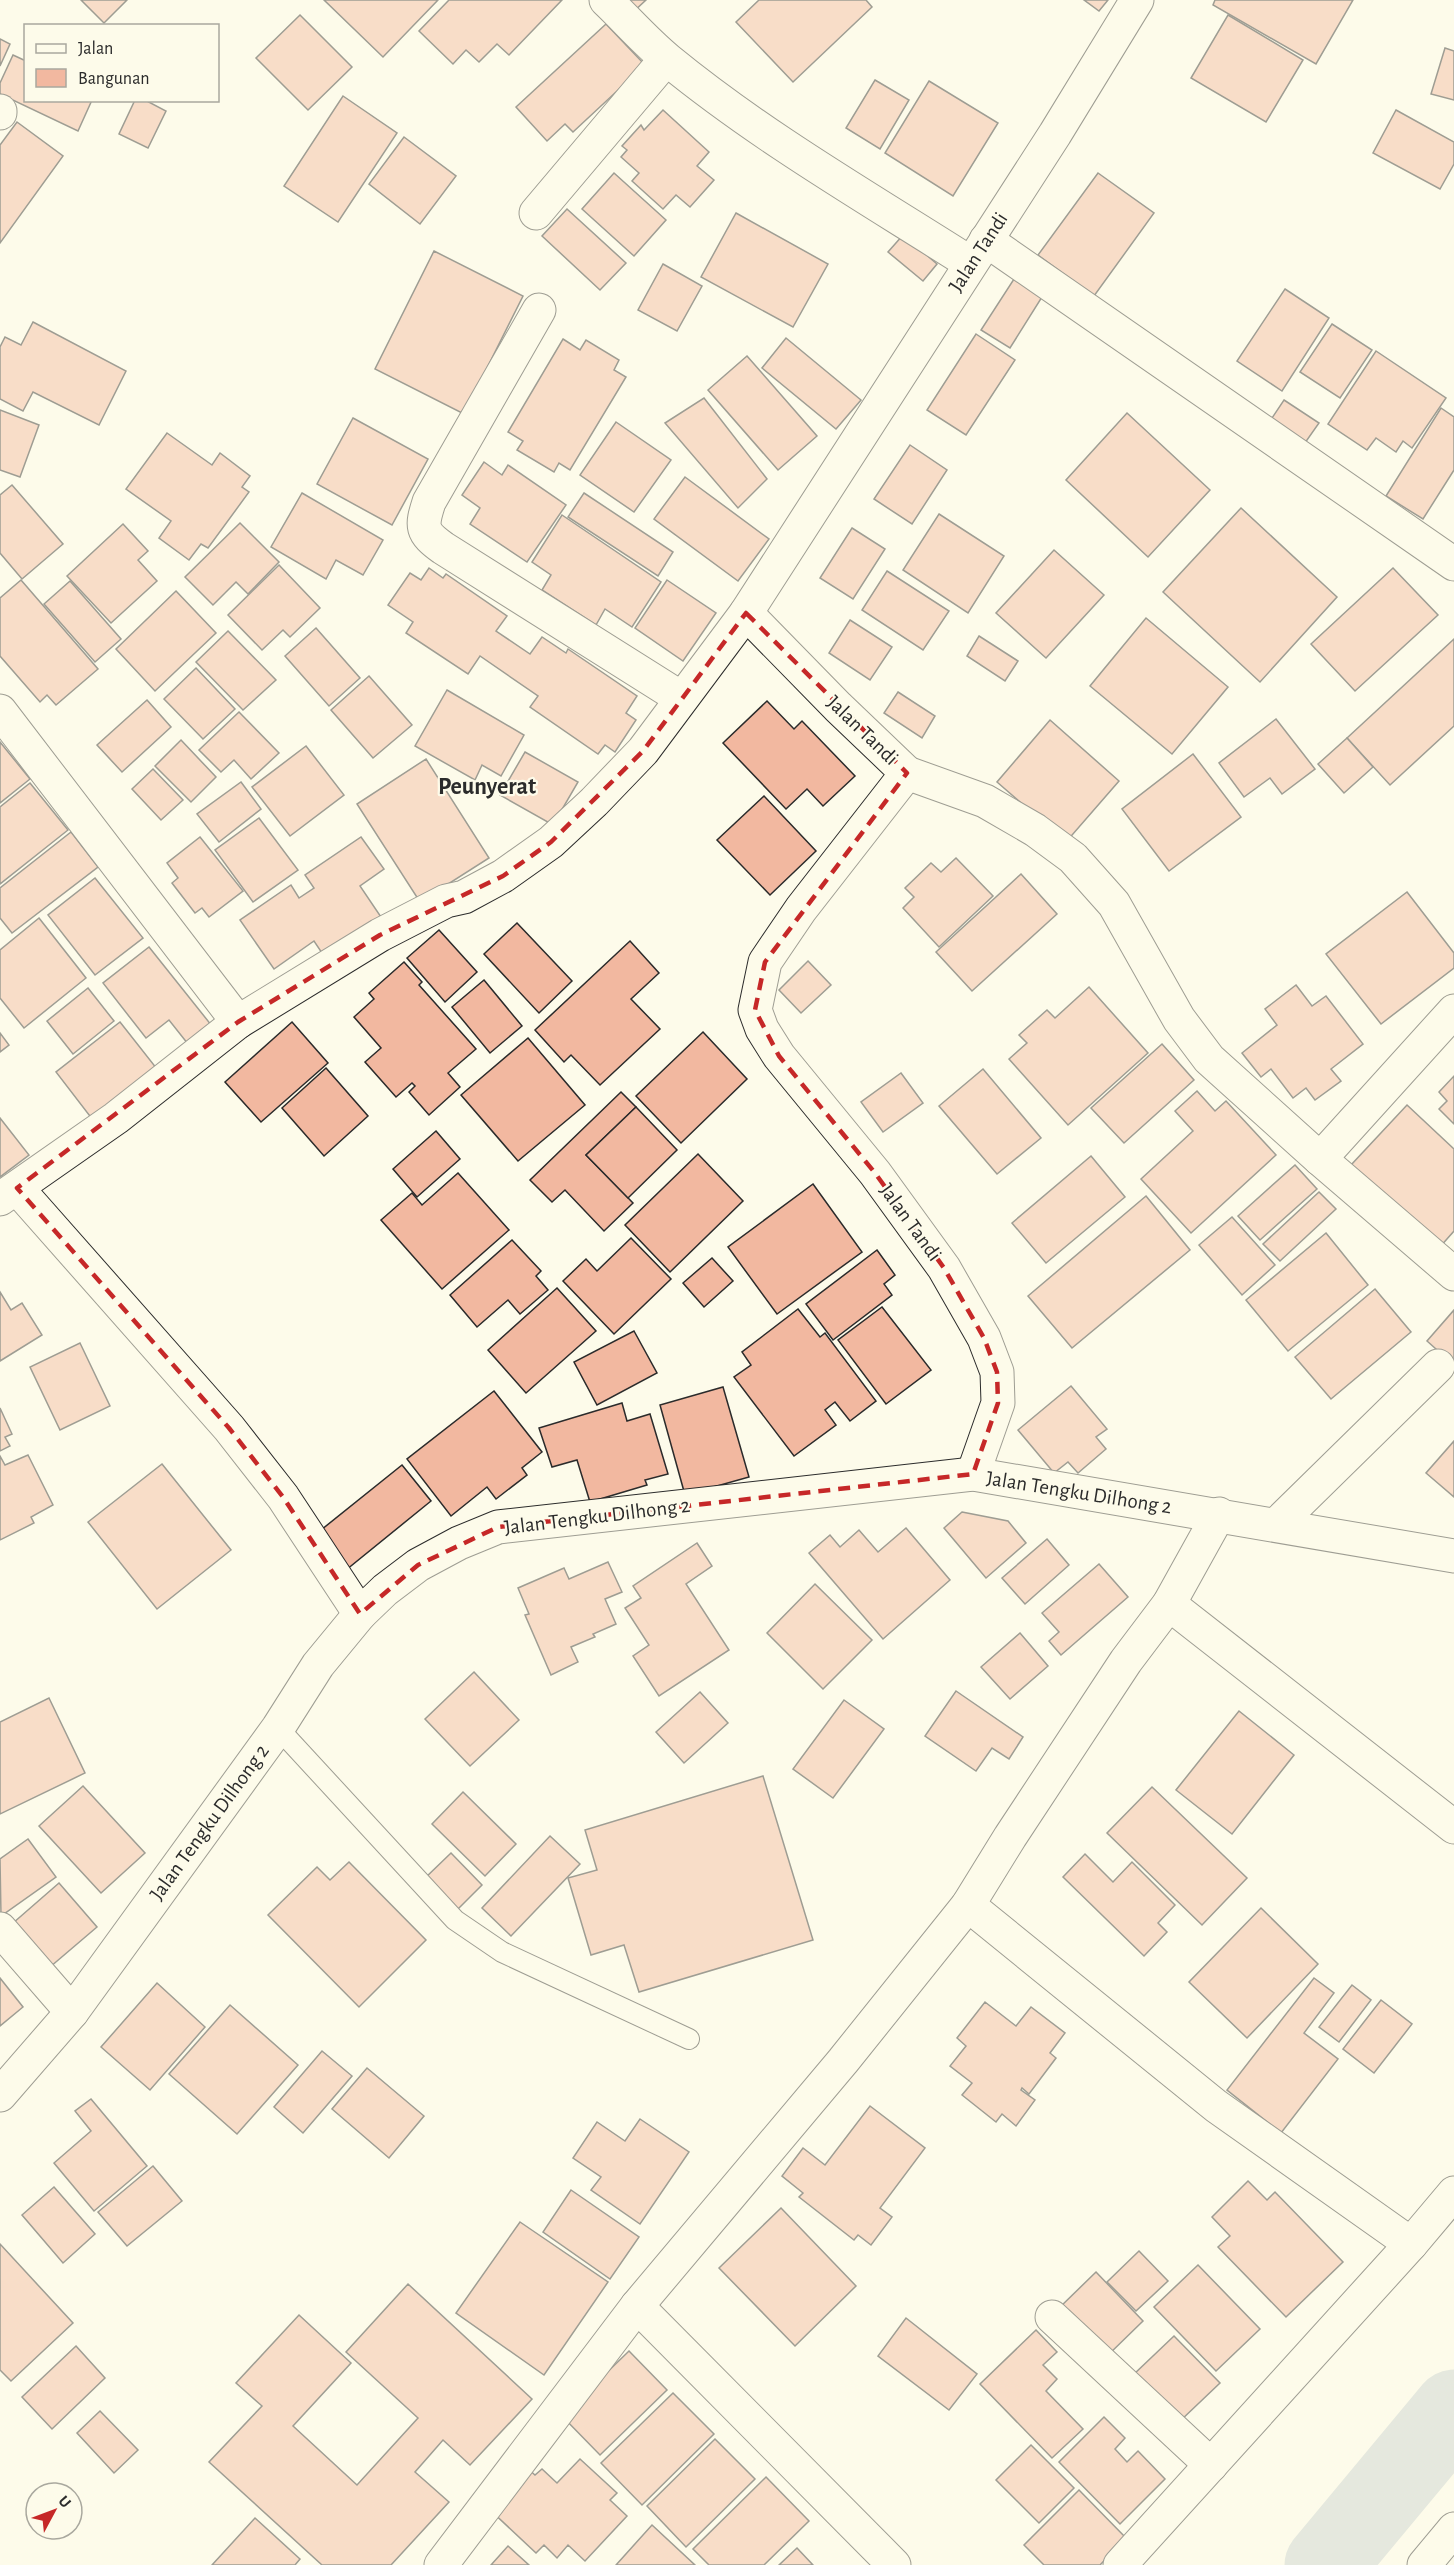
<svg xmlns="http://www.w3.org/2000/svg" width="1454" height="2565" font-family="'Alegreya Sans',sans-serif">
<style>
.lines{fill:none;stroke-linecap:round;stroke-linejoin:round}
.river{stroke:#c7d0d0;stroke-width:81}
.building{fill:#f2b8a0;stroke:#2b2b2b;stroke-width:1.5}
.lane-casing{stroke:#2b2b2b;stroke-width:22}
.street-casing{stroke:#2b2b2b;stroke-width:35}
.secondary-casing{stroke:#2b2b2b;stroke-width:35}
.lane{stroke:#fdfbea;stroke-width:20}
.street{stroke:#fdfbea;stroke-width:33}
.secondary{stroke:#fdfbea;stroke-width:33}
.marked{fill:none;stroke:#c62828;stroke-width:4.5;stroke-dasharray:12 8;stroke-linejoin:round}
.labels{text-anchor:middle;stroke-width:4.5;stroke-linejoin:round;paint-order:stroke}
.street-label{font-size:21px;fill:#2b2b2b;stroke:#fdfbea}
.quarter-label{font-size:24px;font-weight:bold;fill:#2b2b2b;stroke:#fdfbea}
</style>
<rect width="100%" height="100%" fill="#fdfbea"/>
<g class="lines">
<path class="river" d="M1325 2565 1454 2410"/>
</g>
<g class="building">
<path d="M81 0H127L104 23Z"/>
<path d="M324 0H438L383 57Z"/>
<path d="M449 0H562L509 55 497 44 479 62 466 50 453 64 419 31Z"/>
<path d="M618 0H646L631 14Z"/>
<path d="M759 0H866L872 7 793 82 736 22Z"/>
<path d="M1084 0H1108L1099 11Z"/>
<path d="M1215 0H1353L1316 64 1213 5Z"/>
<path d="M300 15 352 67 308 110 256 58Z"/>
<path d="M1228 15 1303 60 1266 122 1191 78Z"/>
<path d="M606 24 645 65 573 132 565 124 547 141 516 107Z"/>
<path d="M0 39 10 44 0 66Z"/>
<path d="M1445 48 1454 51V100L1431 94Z"/>
<path d="M13 55 26 61V100H92L78 131 0 94V83Z"/>
<path d="M875 80 909 100 880 149 846 128Z"/>
<path d="M929 81 998 123 953 196 885 153Z"/>
<path d="M343 96 397 133 338 222 284 186Z"/>
<path d="M135 100H145L166 111 148 148 119 134Z"/>
<path d="M663 110 709 152 697 166 714 180 690 207 676 195 663 209 632 181 639 173 621 157 627 150 622 146 641 125 644 130Z"/>
<path d="M1396 110 1454 142V164L1440 189 1373 153Z"/>
<path d="M17 122 63 156 0 243V145Z"/>
<path d="M404 137 456 176 420 224 369 184Z"/>
<path d="M614 173 666 220 634 256 582 209Z"/>
<path d="M1098 173 1154 213 1094 296 1038 255Z"/>
<path d="M567 209 626 263 600 290 542 236Z"/>
<path d="M736 213 828 264 793 327 701 277Z"/>
<path d="M903 235 937 264 923 281 888 252Z"/>
<path d="M434 251 523 296 464 414 375 369Z"/>
<path d="M663 264 702 286 677 331 638 310Z"/>
<path d="M1014 279 1042 297 1010 348 981 330Z"/>
<path d="M1285 289 1329 318 1282 391 1237 361Z"/>
<path d="M33 322 126 371 99 425 33 392 23 411 0 399V347L5 337 21 345Z"/>
<path d="M1332 324 1372 350 1340 398 1300 372Z"/>
<path d="M976 334 1015 360 966 435 927 410Z"/>
<path d="M786 338 861 400 836 429 762 368Z"/>
<path d="M563 339 580 350 586 340 619 360 614 370 626 377 570 470 559 463 554 472 517 450 523 441 508 432Z"/>
<path d="M1376 351 1446 398 1412 448 1403 441 1396 452 1376 438 1367 450 1328 424Z"/>
<path d="M747 356 817 436 778 470 708 390Z"/>
<path d="M704 398 767 479 738 508 665 423Z"/>
<path d="M1284 400 1319 423 1300 450 1266 427Z"/>
<path d="M1441 408 1454 417V470L1423 519 1386 496Z"/>
<path d="M0 410 39 425 20 477 0 470Z"/>
<path d="M1127 413 1210 490 1148 557 1066 480Z"/>
<path d="M353 418 428 459 392 525 317 484Z"/>
<path d="M616 422 671 460 634 512 580 475Z"/>
<path d="M167 433 212 465 220 453 250 476 242 487 249 492 208 548 201 544 189 560 159 538 171 521 126 489Z"/>
<path d="M910 445 947 470 912 524 874 499Z"/>
<path d="M484 462 502 475 508 465 566 505 527 562 470 524 480 508 462 495Z"/>
<path d="M685 477 769 539 738 581 654 519Z"/>
<path d="M12 485 63 544 22 579 0 553V495Z"/>
<path d="M302 493 383 540 363 575 336 560 326 579 271 547Z"/>
<path d="M584 493 673 552 658 576 568 517Z"/>
<path d="M1241 508 1337 597 1260 682 1163 592Z"/>
<path d="M939 514 1004 556 968 613 903 570Z"/>
<path d="M562 515 661 582 632 627 605 609 596 625 542 590 551 575 532 562Z"/>
<path d="M240 523 279 562 248 594 236 582 213 605 185 577Z"/>
<path d="M123 524 148 551 138 560 157 581 111 623 67 576Z"/>
<path d="M852 528 885 549 853 599 820 578Z"/>
<path d="M1054 550 1104 595 1046 658 996 613Z"/>
<path d="M279 565 320 608 290 637 283 630 262 650 228 615Z"/>
<path d="M429 568 443 578 446 574 507 616 496 631 530 654 542 637 566 653 568 649 637 696 626 713 636 720 615 752 605 745 598 754 530 707 538 696 480 656 468 674 406 633 413 622 388 605 410 573 421 580Z"/>
<path d="M1393 568 1438 615 1355 691 1311 644Z"/>
<path d="M887 571 949 611 923 650 862 610Z"/>
<path d="M21 580 98 669 56 705 47 695 40 702 0 656V598Z"/>
<path d="M667 580 716 613 683 661 635 628Z"/>
<path d="M70 581 121 639 95 662 44 604Z"/>
<path d="M176 591 216 633 155 691 116 649Z"/>
<path d="M1146 618 1228 687 1172 754 1090 686Z"/>
<path d="M850 620 892 647 870 680 829 653Z"/>
<path d="M316 628 360 678 329 706 285 656Z"/>
<path d="M228 631 276 680 243 710 196 662Z"/>
<path d="M979 636 1018 661 1005 681 967 656Z"/>
<path d="M1454 639V726L1390 785 1347 738Z"/>
<path d="M196 668 235 709 203 739 164 699Z"/>
<path d="M369 676 412 725 373 758 331 710Z"/>
<path d="M447 690 524 735 501 776 482 765 475 780 415 746Z"/>
<path d="M898 692 935 716 922 738 884 713Z"/>
<path d="M147 700 171 727 122 772 97 745Z"/>
<path d="M767 701 794 729 802 721 855 776 823 806 807 789 786 809 723 743Z"/>
<path d="M239 712 279 753 251 779 234 760 221 772 199 750Z"/>
<path d="M1276 719 1315 769 1282 794 1270 778 1244 797 1219 763Z"/>
<path d="M1050 720 1119 781 1066 842 997 782Z"/>
<path d="M1347 738 1373 767 1344 793 1318 764Z"/>
<path d="M181 740 216 777 191 802 155 766Z"/>
<path d="M0 742 30 779 0 803Z"/>
<path d="M306 746 344 795 290 836 252 787Z"/>
<path d="M525 752 578 782 553 825 500 795Z"/>
<path d="M1193 754 1241 817 1169 871 1122 809Z"/>
<path d="M426 759 489 858 420 902 357 804Z"/>
<path d="M153 769 183 800 161 820 132 789Z"/>
<path d="M241 782 261 809 219 842 197 814Z"/>
<path d="M30 783 68 830 0 884V807Z"/>
<path d="M764 796 816 851 770 895 717 840Z"/>
<path d="M259 818 298 870 253 902 215 850Z"/>
<path d="M71 832 98 867 12 933 0 918V888Z"/>
<path d="M200 837 243 891 209 917 202 908 195 913 172 883 178 878 167 863Z"/>
<path d="M361 837 384 869 360 886 381 917 324 956 314 941 274 969 240 920 291 885 299 898 314 888 305 875Z"/>
<path d="M956 858 993 896 939 947 903 908 914 897 905 888 931 863 941 872Z"/>
<path d="M1021 874 1057 914 972 991 936 952Z"/>
<path d="M95 878 143 938 95 975 48 915Z"/>
<path d="M1407 892 1454 953V968L1381 1024 1326 954Z"/>
<path d="M39 918 86 978 24 1028 0 998V950Z"/>
<path d="M517 923 572 981 539 1013 484 954Z"/>
<path d="M439 930 477 972 445 1002 407 958Z"/>
<path d="M630 941 659 973 631 999 660 1029 600 1085 571 1055 564 1062 535 1030Z"/>
<path d="M149 947 212 1026 188 1044 169 1020 146 1038 103 983Z"/>
<path d="M808 961 831 985 801 1013 779 990Z"/>
<path d="M404 962 422 982 419 985 476 1049 448 1073 460 1087 429 1115 409 1092 415 1086 412 1083 396 1097 365 1062 381 1048 354 1017 374 999 369 993Z"/>
<path d="M484 980 522 1026 490 1053 452 1007Z"/>
<path d="M1296 985 1312 1006 1326 996 1363 1044 1331 1069 1341 1081 1315 1100 1306 1088 1293 1098 1271 1069 1261 1077 1242 1053 1277 1025 1265 1009Z"/>
<path d="M1089 987 1148 1053 1068 1125 1009 1059 1027 1043 1019 1035 1047 1010 1055 1018Z"/>
<path d="M88 988 114 1021 73 1054 47 1021Z"/>
<path d="M120 1022 161 1074 96 1124 56 1072Z"/>
<path d="M292 1022 328 1063 261 1122 225 1082Z"/>
<path d="M703 1032 747 1079 681 1143 636 1096Z"/>
<path d="M0 1033 9 1045 0 1052Z"/>
<path d="M528 1038 585 1105 518 1161 461 1095Z"/>
<path d="M1162 1044 1194 1080 1124 1143 1091 1108Z"/>
<path d="M326 1068 368 1116 324 1156 282 1108Z"/>
<path d="M983 1069 1041 1138 997 1174 939 1106Z"/>
<path d="M901 1073 923 1103 883 1132 861 1102Z"/>
<path d="M1454 1076V1124L1439 1109 1447 1101 1439 1092Z"/>
<path d="M1197 1091 1215 1111 1226 1101 1276 1155 1191 1233 1141 1179 1193 1131 1175 1111Z"/>
<path d="M621 1092 636 1107 586 1155 633 1203 604 1231 565 1190 552 1202 530 1180Z"/>
<path d="M1407 1105 1454 1149V1231L1439 1248 1351 1165Z"/>
<path d="M636 1107 677 1150 628 1198 586 1155Z"/>
<path d="M0 1118 29 1155 0 1177Z"/>
<path d="M436 1131 460 1159 417 1197 393 1169Z"/>
<path d="M698 1154 743 1201 670 1272 625 1225Z"/>
<path d="M1091 1156 1125 1197 1046 1263 1012 1223Z"/>
<path d="M1295 1165 1317 1189 1260 1240 1238 1216Z"/>
<path d="M458 1173 509 1230 442 1289 381 1220 412 1193 422 1205Z"/>
<path d="M813 1184 862 1252 777 1314 728 1247Z"/>
<path d="M1319 1192 1336 1209 1280 1261 1263 1244Z"/>
<path d="M1146 1196 1190 1250 1072 1348 1028 1296Z"/>
<path d="M1232 1217 1275 1265 1242 1295 1199 1245Z"/>
<path d="M1326 1233 1368 1285 1288 1351 1246 1300Z"/>
<path d="M631 1238 671 1279 614 1334 563 1281 586 1259 597 1271Z"/>
<path d="M512 1240 541 1271 536 1276 548 1290 520 1314 508 1300 477 1327 450 1295Z"/>
<path d="M877 1250 895 1275 884 1284 892 1295 833 1340 806 1304Z"/>
<path d="M712 1258 733 1281 704 1307 683 1283Z"/>
<path d="M557 1288 596 1331 526 1393 488 1350Z"/>
<path d="M1375 1289 1411 1332 1331 1399 1295 1357Z"/>
<path d="M0 1292 11 1310 22 1303 42 1335 0 1361Z"/>
<path d="M882 1307 931 1370 886 1404 838 1340Z"/>
<path d="M798 1309 820 1337 825 1333 876 1401 850 1421 835 1402 825 1410 836 1425 794 1456 734 1377 751 1365 742 1352Z"/>
<path d="M1454 1310V1365L1427 1341Z"/>
<path d="M634 1331 657 1373 597 1405 574 1362Z"/>
<path d="M80 1343 110 1406 60 1430 30 1367Z"/>
<path d="M1071 1386 1107 1429 1096 1437 1106 1449 1078 1473 1068 1462 1054 1473 1018 1430Z"/>
<path d="M723 1387 749 1477 685 1495 660 1405Z"/>
<path d="M494 1391 542 1452 522 1468 527 1475 496 1499 487 1487 451 1516 407 1459Z"/>
<path d="M622 1403 627 1421 650 1414 668 1474 645 1480 647 1485 590 1502 577 1460 552 1467 539 1428Z"/>
<path d="M0 1408 12 1434 5 1437 10 1446 0 1451Z"/>
<path d="M1454 1441V1497L1426 1473Z"/>
<path d="M28 1455 53 1505 31 1517 34 1523 0 1540V1456L5 1465Z"/>
<path d="M162 1464 231 1550 157 1609 88 1522Z"/>
<path d="M402 1465 431 1501 346 1570 316 1534Z"/>
<path d="M962 1512 1008 1521 1026 1543 986 1578 944 1528Z"/>
<path d="M906 1528 950 1580 883 1639 809 1553 830 1535 840 1547 859 1530 878 1552Z"/>
<path d="M1047 1539 1069 1565 1025 1604 1002 1578Z"/>
<path d="M697 1543 712 1566 686 1584 729 1650 659 1696 633 1656 649 1645 625 1608 641 1598 633 1586Z"/>
<path d="M608 1562 622 1592 605 1599 616 1624 593 1634 595 1637 571 1647 578 1662 551 1675 525 1615 529 1614 518 1588 564 1568 569 1579Z"/>
<path d="M1099 1564 1128 1597 1061 1655 1049 1641 1059 1632 1042 1613Z"/>
<path d="M815 1584 872 1640 823 1689 767 1633Z"/>
<path d="M1020 1633 1048 1666 1010 1699 981 1667Z"/>
<path d="M474 1672 519 1720 470 1766 425 1719Z"/>
<path d="M956 1691 1023 1737 1009 1759 992 1748 976 1771 925 1736Z"/>
<path d="M700 1692 728 1723 684 1763 656 1732Z"/>
<path d="M49 1698 85 1773 0 1814V1722Z"/>
<path d="M844 1700 884 1729 833 1798 793 1769Z"/>
<path d="M1239 1711 1294 1755 1232 1834 1176 1790Z"/>
<path d="M763 1776 813 1940 639 1992 624 1945 591 1955 568 1878 597 1870 585 1830Z"/>
<path d="M83 1786 145 1853 101 1893 39 1826Z"/>
<path d="M1152 1787 1247 1878 1202 1925 1107 1833Z"/>
<path d="M463 1792 516 1844 485 1876 432 1824Z"/>
<path d="M550 1836 580 1864 511 1936 482 1908Z"/>
<path d="M28 1839 56 1877 1 1916 0 1859Z"/>
<path d="M451 1853 482 1885 455 1912 423 1880Z"/>
<path d="M1085 1854 1113 1882 1132 1862 1175 1905 1158 1923 1167 1932 1144 1956 1063 1877Z"/>
<path d="M349 1862 426 1940 359 2007 268 1915 317 1867 330 1880Z"/>
<path d="M59 1883 97 1927 43 1973 5 1930Z"/>
<path d="M1261 1908 1318 1964 1247 2038 1189 1982Z"/>
<path d="M0 1978 23 2007 0 2026Z"/>
<path d="M1314 1978 1334 1993 1304 2033 1338 2059 1281 2133 1227 2090Z"/>
<path d="M157 1983 205 2027 150 2090 101 2047Z"/>
<path d="M1352 1985 1371 2000 1339 2042 1319 2027Z"/>
<path d="M1381 2000 1412 2024 1374 2073 1343 2049Z"/>
<path d="M985 2002 1016 2026 1031 2007 1065 2033 1050 2053 1056 2058 1029 2094 1022 2088 1021 2090 1035 2100 1016 2126 1002 2114 996 2122 962 2095 972 2083 950 2066 966 2046 957 2038Z"/>
<path d="M230 2005 298 2065 237 2134 169 2074Z"/>
<path d="M322 2051 352 2076 303 2133 274 2107Z"/>
<path d="M367 2068 424 2116 389 2158 332 2109Z"/>
<path d="M91 2099 147 2166 94 2211 54 2163 91 2131 75 2111Z"/>
<path d="M870 2106 925 2148 880 2208 892 2217 871 2245 858 2235 854 2240 799 2197 803 2193 782 2176 803 2148 825 2165Z"/>
<path d="M640 2119 689 2152 640 2224 591 2190 601 2177 573 2158 597 2122 625 2141Z"/>
<path d="M153 2166 182 2201 127 2246 98 2212Z"/>
<path d="M1248 2181 1267 2200 1275 2192 1343 2262 1286 2317 1218 2247 1230 2236 1212 2217Z"/>
<path d="M54 2187 95 2234 63 2263 22 2215Z"/>
<path d="M571 2190 639 2237 610 2279 543 2232Z"/>
<path d="M781 2208 856 2286 795 2346 719 2268Z"/>
<path d="M520 2222 608 2282 544 2375 456 2313Z"/>
<path d="M0 2244 73 2323 11 2381 0 2370Z"/>
<path d="M1139 2251 1168 2281 1136 2311 1107 2282Z"/>
<path d="M1198 2265 1260 2329 1216 2371 1154 2307Z"/>
<path d="M1096 2272 1143 2321 1103 2360 1056 2311Z"/>
<path d="M408 2284 532 2399 470 2465 443 2440 415 2472 449 2502 391 2565H322L209 2462 262 2406 236 2383 299 2315 351 2363 293 2426 357 2485 418 2418 346 2352Z"/>
<path d="M906 2318 977 2374 949 2410 878 2356Z"/>
<path d="M1036 2330 1057 2352 1043 2365 1057 2379 1046 2391 1083 2429 1052 2458 980 2384Z"/>
<path d="M1174 2336 1220 2383 1178 2423 1132 2376Z"/>
<path d="M76 2346 105 2378 52 2429 22 2397Z"/>
<path d="M629 2351 667 2390 600 2455 562 2416Z"/>
<path d="M673 2393 714 2434 642 2505 601 2463Z"/>
<path d="M100 2411 138 2450 114 2473 77 2433Z"/>
<path d="M1104 2417 1125 2438 1115 2449 1127 2462 1138 2451 1165 2479 1120 2524 1059 2462Z"/>
<path d="M715 2439 755 2479 686 2547 647 2506Z"/>
<path d="M1031 2445 1074 2488 1039 2523 996 2480Z"/>
<path d="M580 2459 617 2493 610 2500 627 2516 585 2561 568 2545 557 2558 544 2545 536 2553 488 2508 526 2467 535 2475 542 2469 557 2483Z"/>
<path d="M766 2477 809 2521 764 2565H709L693 2549Z"/>
<path d="M1079 2490 1126 2538 1100 2565H1044L1024 2545Z"/>
<path d="M255 2518 300 2559 295 2565H212Z"/>
<path d="M652 2525 695 2565H616Z"/>
<path d="M508 2546 529 2565H491Z"/>
<path d="M797 2548 813 2565H779Z"/>
</g>
<g class="lines">
<g class="lane-casing">
<path id="lane" d="M278 1728 455 1920 502 1952 689 2039"/>
</g>
<g class="street-casing">
<g id="street">
<path d="M606 0C627 20 646 42 668 60 762 137 868 198 970 263"/>
<path d="M0 111V113"/>
<path d="M536 213 666 59"/>
<path d="M986 240 1454 564"/>
<path d="M539 310 429 502C421 527 421 532 443 548L681 698"/>
<path d="M0 711 238 1022 380 935 446 901 464 897 503 876 551 842 594 802 643 751 746 613"/>
<path d="M907 773 985 801 1035 830 1073 858 1114 904 1179 1019 1209 1059 1320 1159 1454 1274"/>
<path d="M1320 1159 1454 1011"/>
<path d="M17 1188 229 1428 283 1497 360 1614"/>
<path d="M0 1199 116 1118 238 1022"/>
<path d="M973 1474 998 1403 997 1372 984 1338 944 1268 875 1173 779 1056 762 1029 755 1010 765 962 801 909 907 773 838 707 746 613 1055 134 1137 0"/>
<path d="M1276 1525 1438 1366"/>
<path d="M1169 1604 1454 1827"/>
<path d="M968 1905 1216 2106 1411 2244"/>
<path d="M0 1929 72 2012"/>
<path d="M637 2306 894 2565"/>
<path d="M1052 2317 1211 2465"/>
<path d="M441 2565 637 2306 843 2061 968 1905 1010 1837 1126 1661 1169 1604 1219 1514"/>
<path d="M1120 2565 1411 2244 1454 2193"/>
<path d="M1424 2565 1454 2529"/>
</g>
</g>
<g class="secondary-casing">
<path id="secondary" d="M0 2095 72 2012 278 1728 318 1665 360 1614 385 1590 418 1565 459 1543 498 1527 973 1474 1454 1556"/>
</g>
<use href="#lane" class="lane"/>
<use href="#street" class="street"/>
<use href="#secondary" class="secondary"/>
</g>
<path d="M0 0H1454V2565H0ZM746 613 907 773 765 962 755 1010 779 1056 875 1173 944 1268 984 1338 997 1372 998 1403 973 1474 498 1527 418 1565 360 1614 283 1497 229 1428 17 1188 238 1022 380 935 503 876 551 842 643 751Z" fill="#fdfbea" fill-opacity=".55" fill-rule="evenodd"/>
<path class="marked" d="M746 613 907 773 765 962 755 1010 779 1056 875 1173 944 1268 984 1338 997 1372 998 1403 973 1474 498 1527 418 1565 360 1614 283 1497 229 1428 17 1188 238 1022 380 935 503 876 551 842 643 751Z"/>
<g class="labels">
<g class="street-label">
<text transform="translate(978 252) rotate(-57)" y="7">Jalan Tandi</text>
<text transform="translate(863 730) rotate(44)" y="7">Jalan Tandi</text>
<text transform="translate(911 1222) rotate(54)" y="7">Jalan Tandi</text>
<text transform="translate(1079 1492) rotate(9)" y="7">Jalan Tengku Dilhong 2</text>
<text transform="translate(597 1516) rotate(-7)" y="7">Jalan Tengku Dilhong 2</text>
<text transform="translate(209 1822) rotate(-54)" y="7">Jalan Tengku Dilhong 2</text>
</g>
<g class="quarter-label">
<text x="487" y="794">Peunyerat</text>
</g>
</g>
<rect x="24" y="24" width="195" height="78" fill="#fdfbea" stroke="#a9a89e" stroke-width="1.5"/>
<rect x="36" y="44" width="30" height="9" fill="#fdfbea" stroke="#a9a89e" stroke-width="1.5"/>
<text x="78" y="54" font-size="18" fill="#2b2b2b">Jalan</text>
<rect x="36" y="69" width="30" height="18" fill="#f2b8a0" stroke="#a9a89e" stroke-width="1.5"/>
<text x="78" y="84" font-size="18" fill="#2b2b2b">Bangunan</text>
<g transform="translate(54 2511) rotate(49)"><circle r="28" fill="#fdfbea" stroke="#a9a89e" stroke-width="1.5"/>
<path d="M0-4.5L10 22L0 15L-10 22Z" fill="#c62828"/>
<text y="-9" font-size="16" font-weight="bold" text-anchor="middle" fill="#2b2b2b">U</text>
</g>
</svg>
